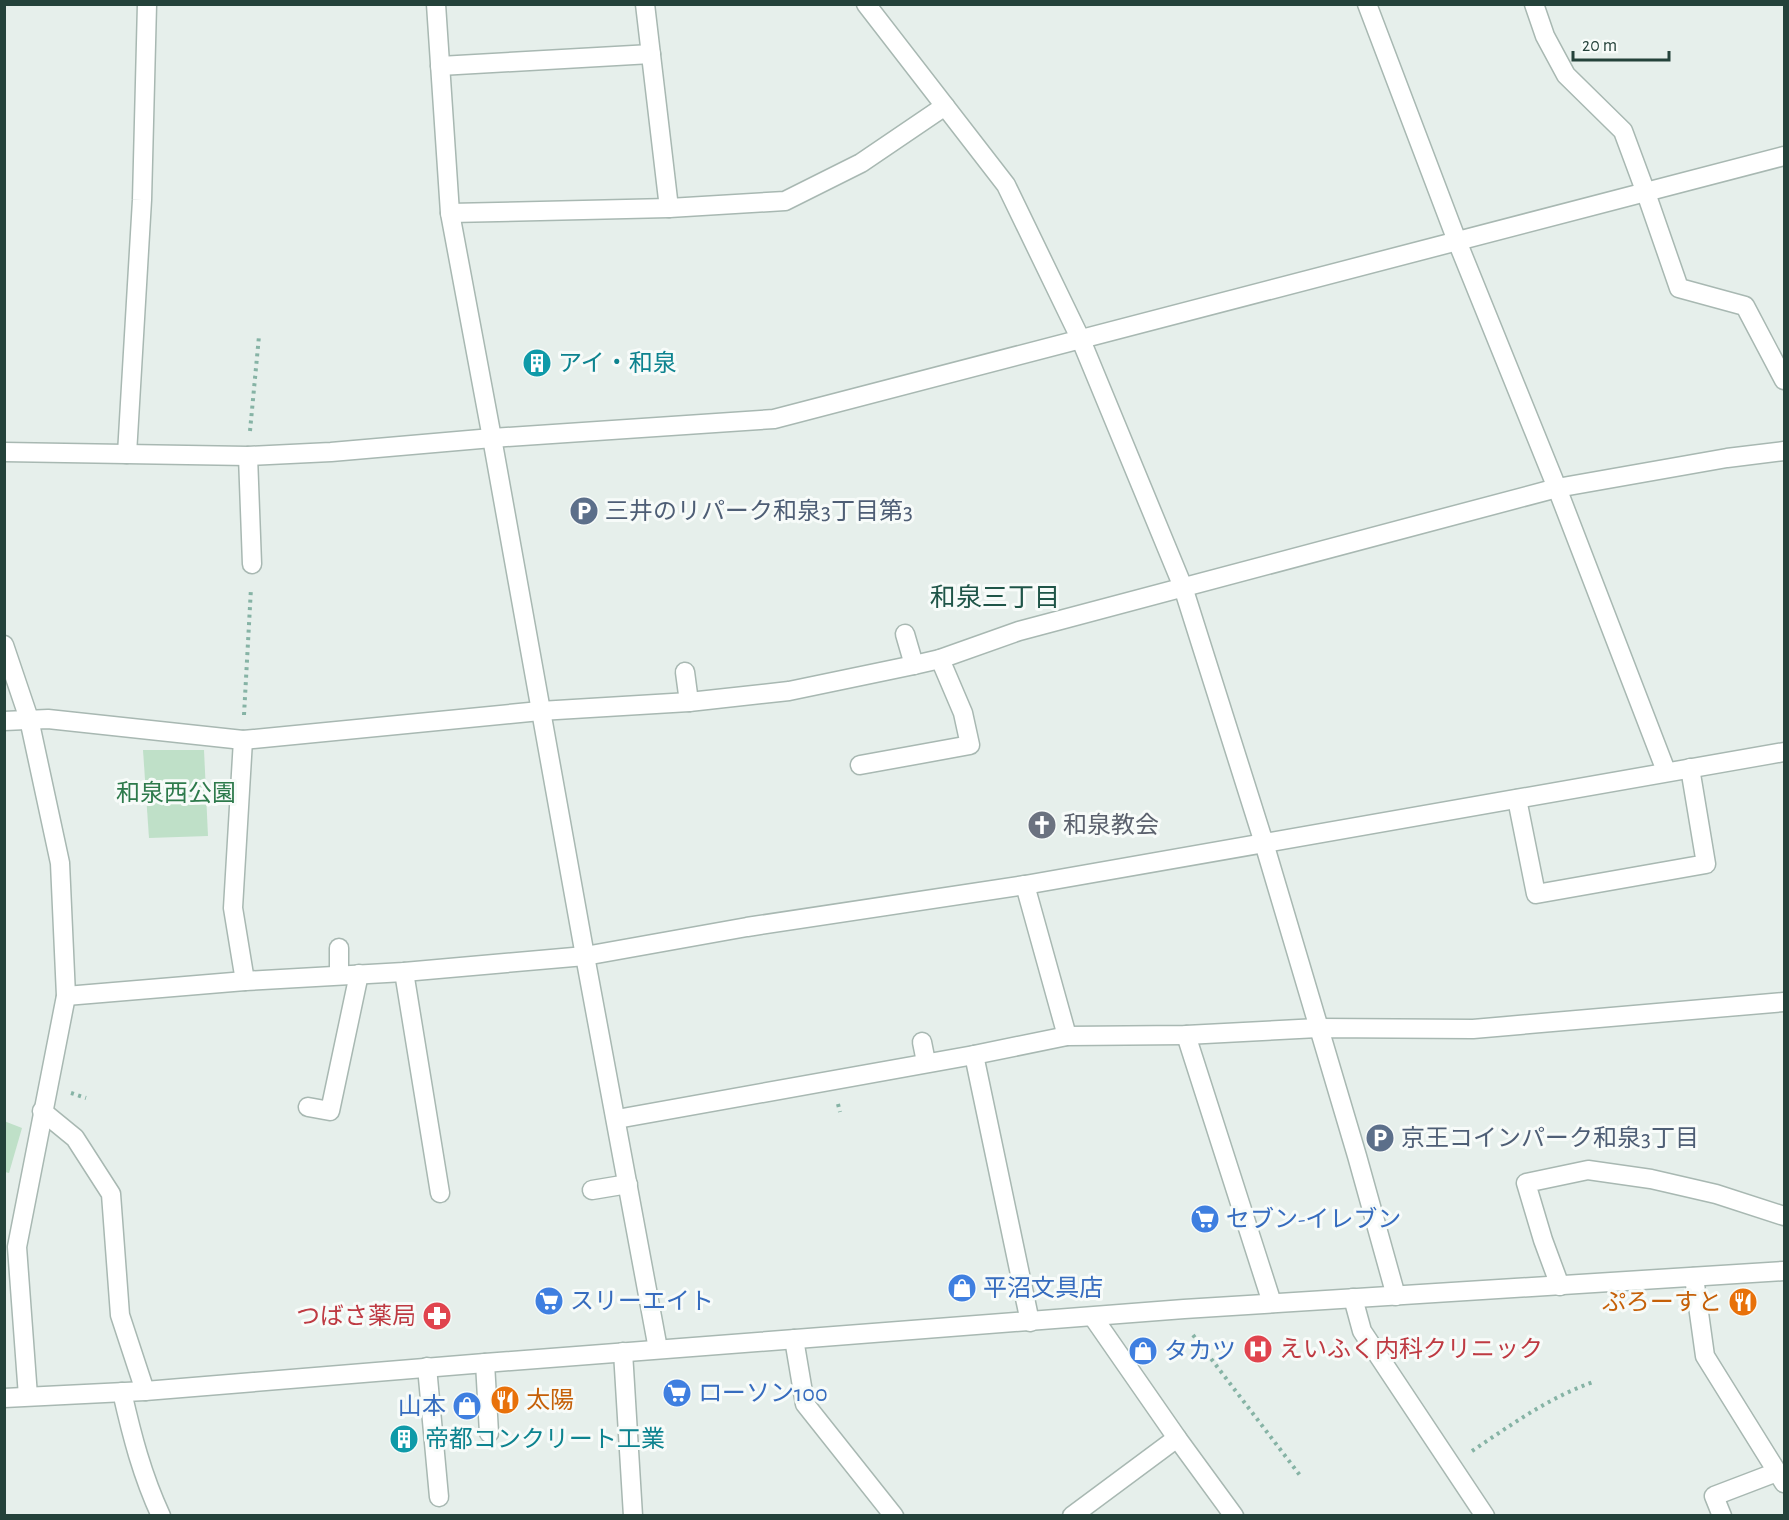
<svg xmlns="http://www.w3.org/2000/svg" width="1789" height="1520" font-family="'Alegreya Sans','Noto Sans JP',sans-serif">
<style>
.green{fill:#bfe0c8}
.lines{fill:none;stroke-linecap:round;stroke-linejoin:round}
.service-casing{stroke:#a8b8b2;stroke-width:21}
.minor-casing{stroke:#a8b8b2;stroke-width:21}
.tertiary-casing{stroke:#a8b8b2;stroke-width:21}
.path{stroke:#86b3a5;stroke-width:4;stroke-dasharray:3 4.5;stroke-linecap:butt}
.service{stroke:#fff;stroke-width:18}
.minor{stroke:#fff;stroke-width:18}
.tertiary{stroke:#fff;stroke-width:18}
.labels{text-anchor:middle;stroke-width:6;stroke-linejoin:round;paint-order:stroke}
.culture-label{font-size:24px;fill:#0d838f;stroke:#f7fbf9;text-anchor:start}
.service-label{font-size:24px;fill:#4e5e75;stroke:#f7fbf9;text-anchor:start}
.park-label{font-size:24px;fill:#2d7a4b;stroke:#f7fbf9}
.worship-label{font-size:24px;fill:#5b616d;stroke:#f7fbf9;text-anchor:start}
.shop-label{font-size:24px;fill:#366cbe;stroke:#f7fbf9;text-anchor:start}
.food-label{font-size:24px;fill:#c56008;stroke:#f7fbf9;text-anchor:end}
.health-label{font-size:24px;fill:#be3a42;stroke:#f7fbf9;text-anchor:end}
.neighbourhood-label{font-size:26px;fill:#1f5548;stroke:#f7fbf9}
</style>
<rect width="100%" height="100%" fill="#e6efeb"/>
<g class="green">
<path d="M143 750H204L208 836 149 838Z"/>
<path d="M4 1121 22 1128 9 1173 5 1172Z"/>
</g>
<g class="lines">
<g class="service-casing">
<g id="service">
<path d="M440 66 651 54"/>
<path d="M1646 193 1679 288 1745 306 1784 380"/>
<path d="M248 456 252 564"/>
<path d="M905 634 914 665"/>
<path d="M685 672 689 702"/>
<path d="M4 721 48 719 243 740 540 711 689 702 789 691 914 665 940 659 1019 631 1557 488 1727 458 1784 451"/>
<path d="M243 740 233 908 245 981"/>
<path d="M860 765 970 745 963 713 940 659"/>
<path d="M1517 799 1536 894 1706 864 1690 768"/>
<path d="M1025 885 1067 1036"/>
<path d="M404 972 440 1193"/>
<path d="M1186 1035 1272 1303"/>
<path d="M922 1042 926 1062"/>
<path d="M974 1055 1030 1322"/>
<path d="M308 1107 330 1111 359 974"/>
<path d="M42 1111 75 1138 111 1194 120 1315 145 1391"/>
<path d="M1560 1286 1543 1240 1526 1183 1588 1170 1651 1179 1716 1194 1784 1216"/>
<path d="M1722 1516 1714 1496 1777 1472"/>
</g>
</g>
<g class="minor-casing">
<g id="minor">
<path d="M436 4 450 213 492 438"/>
<path d="M645 4 669 208"/>
<path d="M1367 4 1457 241 1557 488 1666 771"/>
<path d="M1534 4 1545 36 1566 75 1623 131 1646 193"/>
<path d="M450 213 669 208 785 201 861 163 945 106"/>
<path d="M4 452 248 456 331 452 492 438 774 419 1784 156"/>
<path d="M127 454 142 200 147 4"/>
<path d="M4 645 29 719 60 863 66 996 17 1247 28 1396"/>
<path d="M339 975V948"/>
<path d="M66 996 245 981 404 972 585 956 747 927 1025 885 1784 752"/>
<path d="M617 1119 974 1055 1067 1036 1186 1035 1318 1028 1473 1029 1784 1002"/>
<path d="M592 1190 628 1184"/>
<path d="M1694 1277 1705 1356 1784 1483"/>
<path d="M1353 1298 1362 1331 1485 1516"/>
<path d="M1093 1317 1177 1438 1234 1516"/>
<path d="M794 1339 805 1404 894 1516"/>
<path d="M623 1352 633 1516"/>
<path d="M485 1363 489 1433"/>
<path d="M427 1367 439 1497"/>
<path d="M122 1392C132 1436 142 1475 161 1516"/>
<path d="M4 1398 145 1391 485 1363 1184 1309 1784 1271"/>
<path d="M1072 1516 1177 1438"/>
</g>
</g>
<g class="tertiary-casing">
<g id="tertiary">
<path d="M866 4 1006 185 1081 340 1183 587 1264 843 1357 1156 1396 1296"/>
<path d="M492 438 585 956 658 1349"/>
</g>
</g>
<g class="path">
<path d="M250 431 259 336"/>
<path d="M244 715 251 588"/>
<path d="M71 1093 86 1098"/>
<path d="M838 1104 840 1112"/>
<path d="M1193 1335 1302 1478"/>
<path d="M1472 1451C1511 1425 1548 1398 1593 1382"/>
</g>
<use href="#service" class="service"/>
<use href="#minor" class="minor"/>
<use href="#tertiary" class="tertiary"/>
</g>
<defs>
<g id="building-disc" transform="scale(1.5)"><circle r="9.5" fill="#0f9aa8" stroke="#f7fbf9"/><path d="M-4-6H4V6H1V3H-1V6H-4ZM-2.5-4.3h1.7v1.8h-1.7ZM.8-4.3h1.7v1.8H.8ZM-2.5-1h1.7V.8h-1.7ZM.8-1h1.7V.8H.8Z" fill="#fff"/></g>
<g id="parking-disc" transform="scale(1.5)"><circle r="9.5" fill="#5c6f8a" stroke="#f7fbf9"/><path d="M-3.5-5.5H1a3.5 3.5 0 0 1 0 7H-1V5.5H-3.5ZM-1-3.4V-.6H.8a1.4 1.4 0 0 0 0-2.8Z" fill="#fff"/></g>
<g id="church-disc" transform="scale(1.5)"><circle r="9.5" fill="#6b7280" stroke="#f7fbf9"/><path d="M-1.2-6h2.4v3.5h3.3v2.4h-3.3V6h-2.4V-.1h-3.3v-2.4h3.3Z" fill="#fff"/></g>
<g id="supermarket-disc" transform="scale(1.5)"><circle r="9.5" fill="#3f7fe0" stroke="#f7fbf9"/><path d="M-6-5.5h2.5l.6 2H6L4.5 2H-2.5L-4.4-4H-6ZM-1.5 3.2a1.3 1.3 0 1 0 .1 0ZM3 3.2a1.3 1.3 0 1 0 .1 0Z" fill="#fff"/></g>
<g id="shop-disc" transform="scale(1.5)"><circle r="9.5" fill="#3f7fe0" stroke="#f7fbf9"/><path d="M-5-2.5h2.3a2.7 3.5 0 0 1 5.4 0H5L5.5 6h-11ZM-1.5-2.5h3a1.5 2.3 0 0 0-3 0Z" fill="#fff"/></g>
<g id="restaurant-disc" transform="scale(1.5)"><circle r="9.5" fill="#e8710a" stroke="#f7fbf9"/><path d="M-5-6h1v4h1v-4h1v4h1v-4h1v5L-1.5 .5V6h-2V.5L-5-1ZM5-6V6H3V1.5H1.5Q1.5-4 5-6Z" fill="#fff"/></g>
<g id="pharmacy-disc" transform="scale(1.5)"><circle r="9.5" fill="#e0444e" stroke="#f7fbf9"/><path d="M-2-6h4v4h4v4h-4v4h-4v-4h-4v-4h4Z" fill="#fff"/></g>
<g id="hospital-disc" transform="scale(1.5)"><circle r="9.5" fill="#e0444e" stroke="#f7fbf9"/><path d="M-5-5h3v3.5h4V-5h3V5h-3V1.5h-4V5h-3Z" fill="#fff"/></g>
</defs>
<g fill-rule="evenodd">
<use href="#building-disc" x="537" y="363"/>
<use href="#parking-disc" x="584" y="511"/>
<use href="#church-disc" x="1042" y="825"/>
<use href="#parking-disc" x="1380" y="1138"/>
<use href="#supermarket-disc" x="1205" y="1219"/>
<use href="#shop-disc" x="962" y="1288"/>
<use href="#supermarket-disc" x="549" y="1301"/>
<use href="#restaurant-disc" x="1743" y="1302"/>
<use href="#pharmacy-disc" x="437" y="1316"/>
<use href="#hospital-disc" x="1258" y="1349"/>
<use href="#shop-disc" x="1143" y="1351"/>
<use href="#supermarket-disc" x="677" y="1393"/>
<use href="#restaurant-disc" x="505" y="1400"/>
<use href="#shop-disc" x="467" y="1406"/>
<use href="#building-disc" x="404" y="1439"/>
</g>
<g class="labels">
<g class="culture-label">
<text x="558" y="371">アイ・和泉</text>
<text x="425" y="1447">帝都コンクリート工業</text>
</g>
<g class="service-label">
<text x="605" y="519">三井のリパーク和泉3丁目第3</text>
<text x="1401" y="1146">京王コインパーク和泉3丁目</text>
</g>
<g class="park-label">
<text x="176" y="801">和泉西公園</text>
</g>
<g class="worship-label">
<text x="1063" y="833">和泉教会</text>
</g>
<g class="shop-label">
<text x="1226" y="1227">セブン-イレブン</text>
<text x="983" y="1296">平沼文具店</text>
<text x="570" y="1309">スリーエイト</text>
<text x="1164" y="1359">タカツ</text>
<text x="698" y="1401">ローソン100</text>
<text x="446" y="1414" text-anchor="end">山本</text>
</g>
<g class="food-label">
<text x="1722" y="1310">ぷろーすと</text>
<text x="526" y="1408" text-anchor="start">太陽</text>
</g>
<g class="health-label">
<text x="416" y="1324">つばさ薬局</text>
<text x="1279" y="1357" text-anchor="start">えいふく内科クリニック</text>
</g>
<g class="neighbourhood-label">
<text x="995" y="606">和泉三丁目</text>
</g>
</g>
<rect width="1789" height="1520" fill="none" stroke="#24423a" stroke-width="12"/>
<path d="M1573 51v9h96v-9" fill="none" stroke="#24423a" stroke-width="3"/>
<text x="1582" y="51" font-size="18" fill="#24423a" stroke="#f7fbf9" stroke-width="4.5" paint-order="stroke">20 m</text>
</svg>
